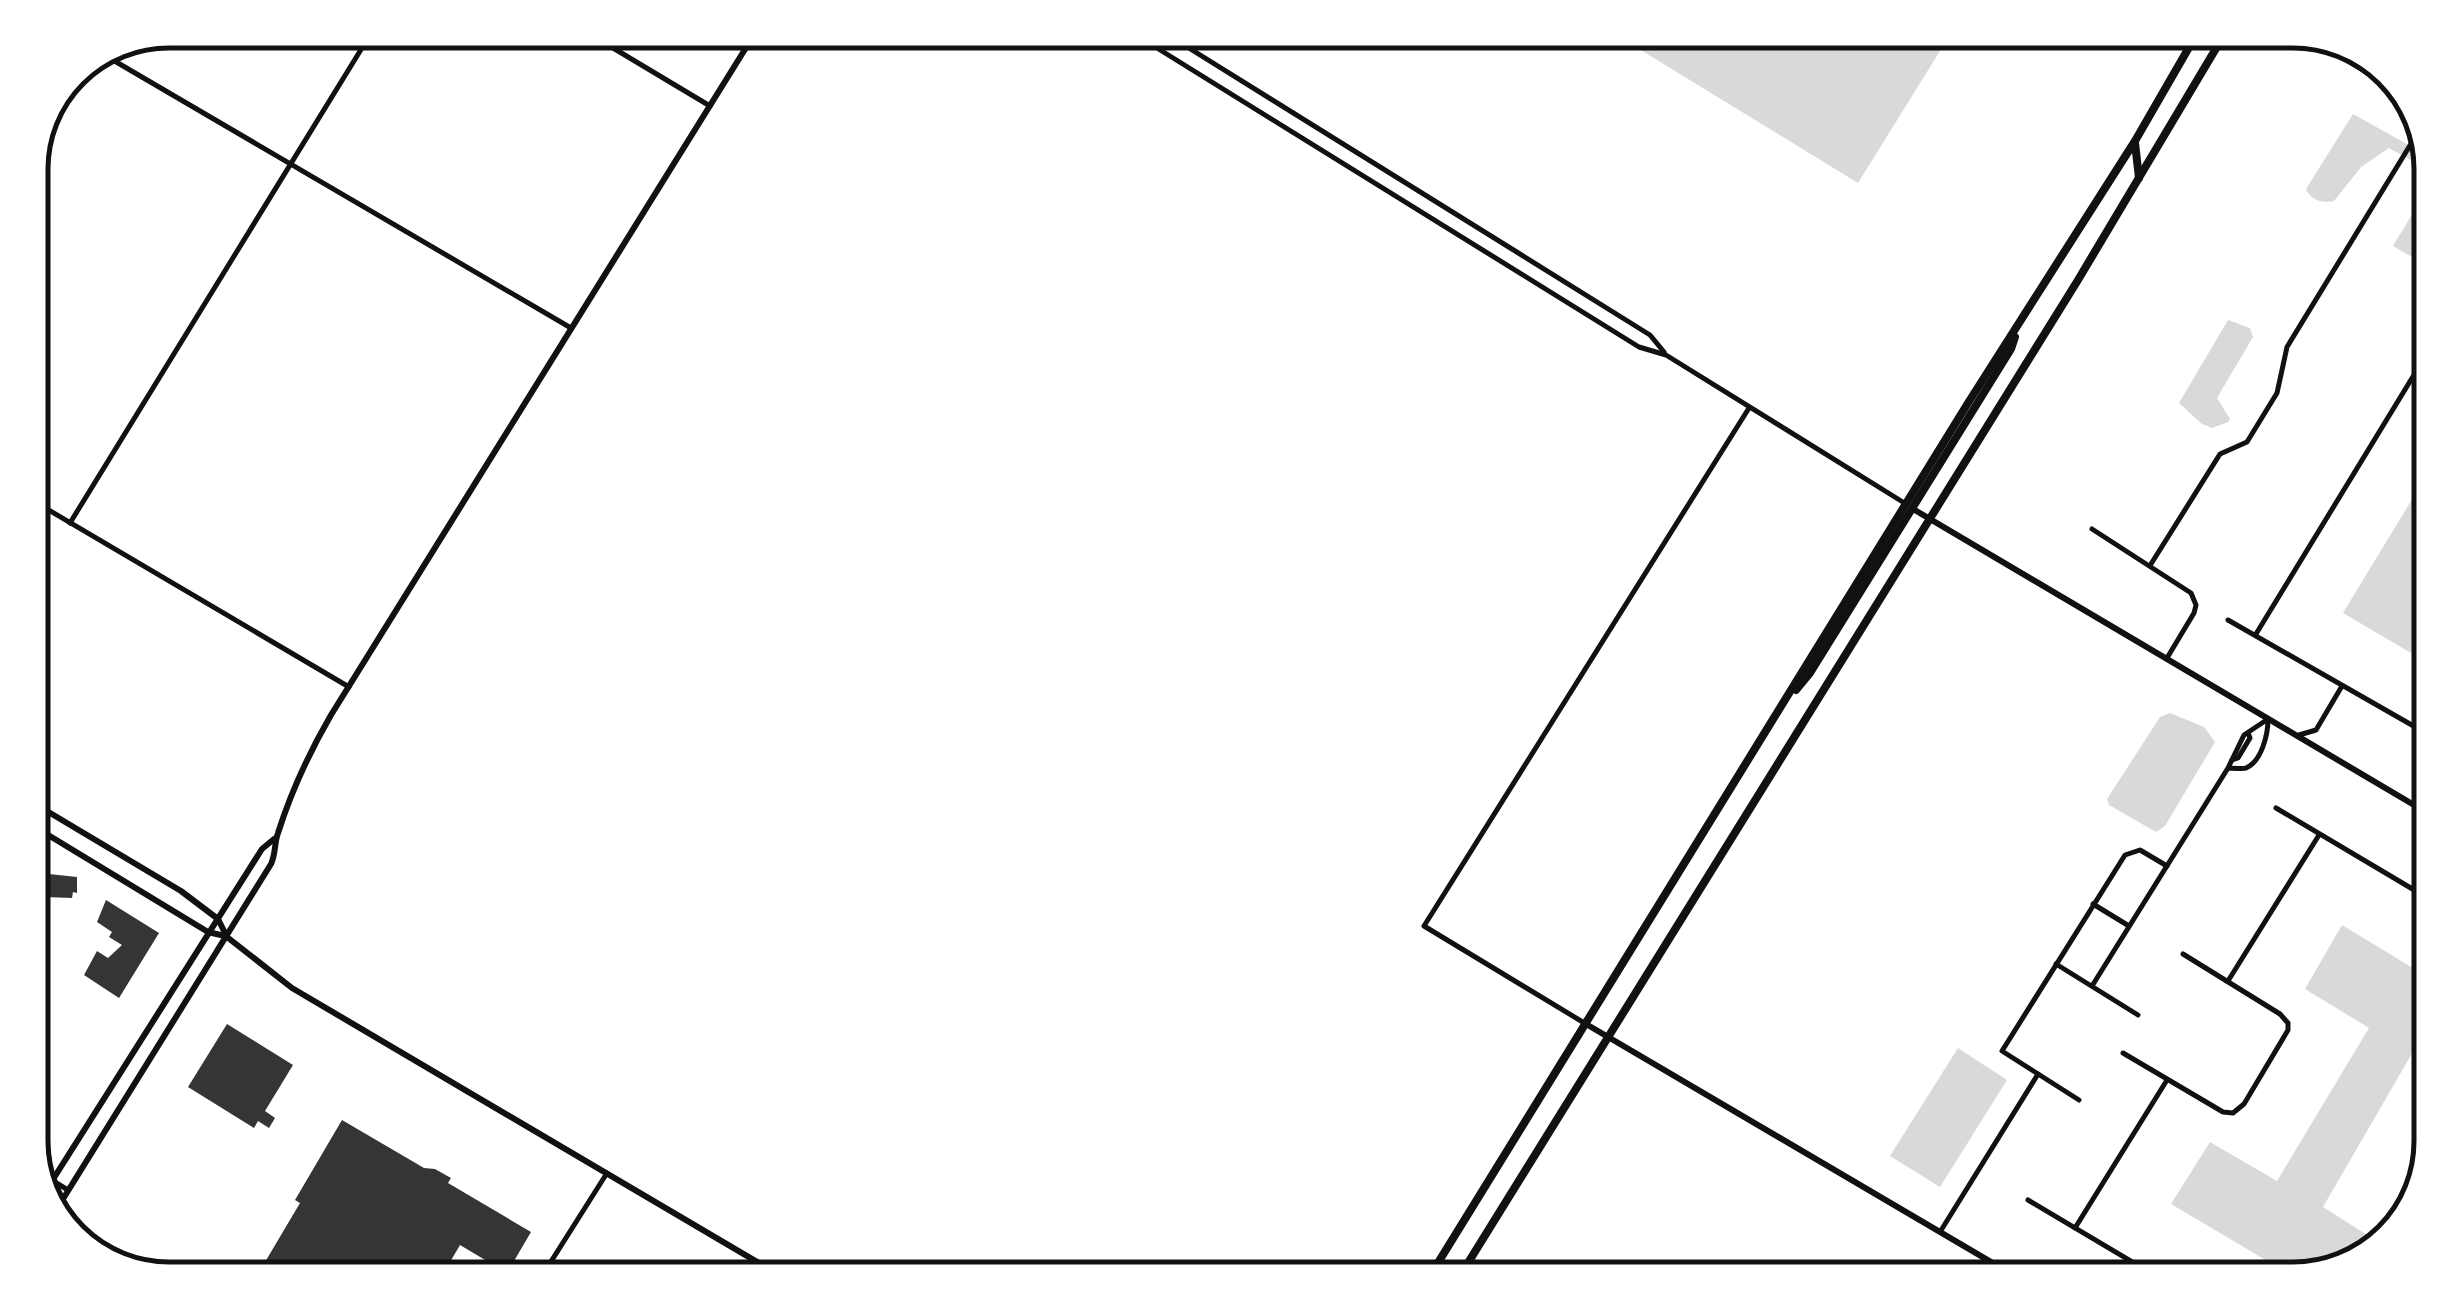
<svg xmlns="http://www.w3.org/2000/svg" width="2461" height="1309" font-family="'Asap Condensed',sans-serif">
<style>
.water{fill:#d9d9d9}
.building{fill:#353535}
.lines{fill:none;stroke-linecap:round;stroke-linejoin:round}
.minor{stroke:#111;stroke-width:5}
.tertiary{stroke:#111;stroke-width:6}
.secondary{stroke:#111;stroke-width:6}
.primary{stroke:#111;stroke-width:8}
.rim{fill:none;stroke:#111;stroke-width:5}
</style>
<rect width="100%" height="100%" fill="#fff"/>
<g class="water">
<path d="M1608 30H1953L1858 183Z"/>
<path d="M2353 114 2430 157 2431 227 2412 257 2393 246C2405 225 2433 190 2416 166 2411 158 2397 153 2389 148L2361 167 2334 201C2321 203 2312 201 2306 189Z"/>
<path d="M2228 320 2250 328 2253 337 2217 398 2230 419 2228 422 2212 428 2202 424 2179 403Z"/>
<path d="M2431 468V622L2411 653 2343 613Z"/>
<path d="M2170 713 2204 727 2215 742 2165 826 2156 832 2109 805 2107 799 2160 717Z"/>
<path d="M2342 925 2431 979V1059L2414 1050 2323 1207 2380 1243 2369 1256 2296 1278 2171 1204 2210 1142 2277 1181 2369 1028 2305 989Z"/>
<path d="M1958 1048 2007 1080 1940 1187 1890 1156Z"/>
</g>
<g class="building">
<path d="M30 872 77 877V893L73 892 72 898 45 897 40 984 30 983Z"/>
<path d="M106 900 159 933 119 998 84 975 97 951 108 958 122 945 109 937 112 932 97 922Z"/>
<path d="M227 1024 293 1065 265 1111 275 1118 269 1128 258 1121 254 1128 188 1087Z"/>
<path d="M342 1120 424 1168 435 1169 451 1178 448 1183 531 1232 507 1273 460 1245 440 1279H255L300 1203 295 1200Z"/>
</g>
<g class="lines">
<g class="minor">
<path d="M583 30 710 106"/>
<path d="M1128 30 1639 347 1666 355 1906 504"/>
<path d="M1160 30 1650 335 1664 352"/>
<path d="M106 56 571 328"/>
<path d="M2421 307 2431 313"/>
<path d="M30 499 349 687"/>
<path d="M70 523 373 30"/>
<path d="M2092 529 2191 593 2196 605 2194 613 2167 658"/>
<path d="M2151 564 2220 454 2247 442 2277 393 2287 347 2420 129"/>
<path d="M2228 620 2431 736"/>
<path d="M2256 634 2431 347"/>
<path d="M2299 735 2316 730 2342 686"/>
<path d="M2232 760 2238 758 2250 738 2248 733"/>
<path d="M2276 808 2431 900"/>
<path d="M2093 904 2129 926"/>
<path d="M2056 964 2138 1015"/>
<path d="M2228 981 2319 835"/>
<path d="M2092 986 2228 768 2244 735 2268 719C2268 734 2262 761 2246 768 2244 769 2231 768 2228 768"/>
<path d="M1586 1024 1424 926 1749 408"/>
<path d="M2123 1053 2223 1112 2233 1113 2244 1104 2288 1030V1023L2280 1014 2183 954"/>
<path d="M2079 1100 2002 1051 2125 855 2140 850 2167 866"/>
<path d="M38 1172 68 1190"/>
<path d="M2028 1200 2161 1279"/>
<path d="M2404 1216 2403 1202 2425 1164"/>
<path d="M2075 1228 2167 1080"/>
<path d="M1940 1232 2038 1074"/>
<path d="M540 1279 607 1173"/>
</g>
<g class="tertiary">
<path d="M2300 32 2409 97"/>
<path d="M1913 509 2431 815"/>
<path d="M1586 1024 2020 1279"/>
<path d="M45 1192 262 849 274 839"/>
<path d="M53 1215 271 864C276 853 274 844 278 833 291 792 309 753 331 715L757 30"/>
</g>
<g class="secondary">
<path d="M30 801 181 891 218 919 227 937 292 988 786 1279"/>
<path d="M30 824 208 932 225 936"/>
</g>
<g class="primary">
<path d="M2135 143 2139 178"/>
<path d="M1796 690 1810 673 2011 349 2015 337"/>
<path d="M1428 1279 1968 403 2135 141 2199 30"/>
<path d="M1458 1279 2078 280 2227 30"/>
</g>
</g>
<path d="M0 0H2461V1309H0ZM169 48H2293A121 121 0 0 1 2414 169V1141A121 121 0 0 1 2293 1262H169A121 121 0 0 1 48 1141V169A121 121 0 0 1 169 48Z" fill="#fff" fill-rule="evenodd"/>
<path class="rim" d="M169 48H2293A121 121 0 0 1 2414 169V1141A121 121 0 0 1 2293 1262H169A121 121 0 0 1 48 1141V169A121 121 0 0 1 169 48Z"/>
</svg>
